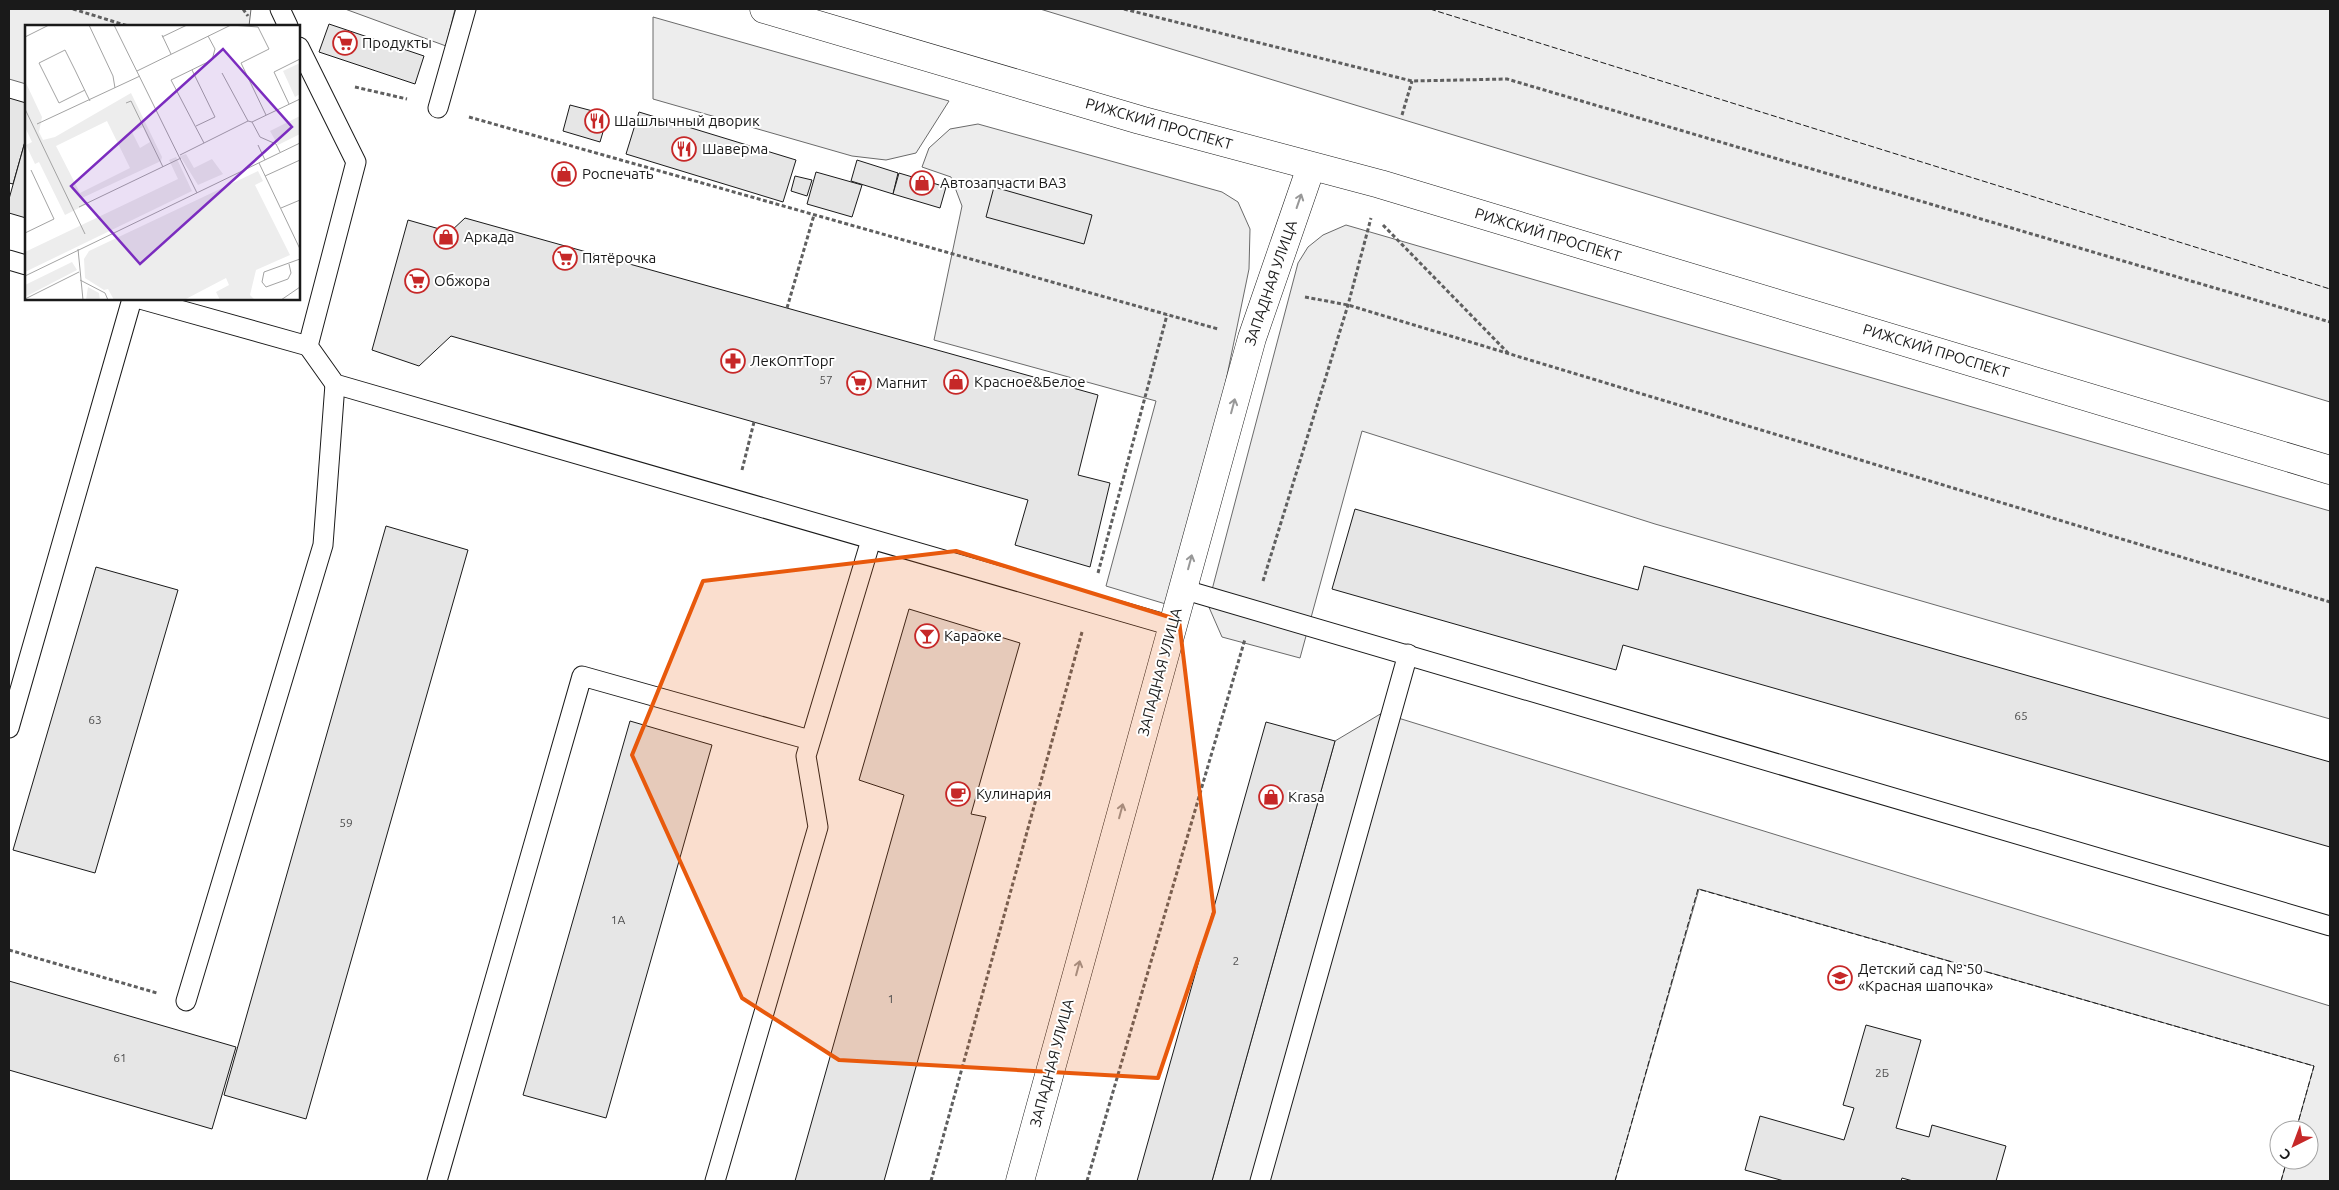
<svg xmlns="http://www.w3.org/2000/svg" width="2339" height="1190" font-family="Ubuntu,sans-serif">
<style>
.built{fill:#ededed;stroke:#6a6a6a}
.building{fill:#e6e6e6;stroke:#1a1a1a}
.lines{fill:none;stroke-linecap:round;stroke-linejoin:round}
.lane-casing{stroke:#1a1a1a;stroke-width:21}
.street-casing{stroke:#1a1a1a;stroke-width:29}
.highway-casing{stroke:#1a1a1a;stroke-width:29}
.path{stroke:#5f5f5f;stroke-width:3;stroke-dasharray:4 2.5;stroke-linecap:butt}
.lane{stroke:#fff;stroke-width:19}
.street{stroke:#fff;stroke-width:28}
.highway{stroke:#fff;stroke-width:28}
.fence{stroke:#1a1a1a;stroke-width:1;stroke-dasharray:6 2.5;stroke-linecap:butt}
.oneway{stroke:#989898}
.marked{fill:#e8590c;fill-opacity:0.2;stroke:#e8590c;stroke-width:4;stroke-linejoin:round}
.labels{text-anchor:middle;stroke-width:4;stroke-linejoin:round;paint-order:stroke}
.number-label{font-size:12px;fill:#4d4d4d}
.poi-label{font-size:15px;fill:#1a1a1a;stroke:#fff;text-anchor:start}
.street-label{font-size:15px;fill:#1a1a1a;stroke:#fff}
.inset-road{fill:none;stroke:#a3a3a3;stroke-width:1}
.view{fill:#7b2cbf;fill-opacity:0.15;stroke:#7b2cbf;stroke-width:2.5}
.inset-edge{fill:none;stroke:#1a1a1a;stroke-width:2.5}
</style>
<rect width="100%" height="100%" fill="#fff"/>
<g class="built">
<path d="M9 9H251L249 26H26V84L9 79Z"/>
<path d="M345 9H455L446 46Z"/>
<path d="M1040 9H2330V402Z"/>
<path d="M653 17 949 101 916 153 886 160 852 156 653 99Z"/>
<path d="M978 124 1222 192 1238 202 1250 229 1249 269 1179 608 1106 586 1156 401 934 340 962 206 951 177 922 167 929 148 950 129Z"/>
<path d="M1346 225 2330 511V719L1655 524 1362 431 1300 658 1222 637 1208 605 1298 263 1308 247 1323 235Z"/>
<path d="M1382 713 2330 1006V1181H2281L2287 1160H2309V1130H2296L2314 1066 1699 889 1615 1181H1212L1335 741Z"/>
</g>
<g class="building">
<path d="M329 24 424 56 415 84 319 52Z"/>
<path d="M9 98 26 103V138L13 184 9 183Z"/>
<path d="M570 105 608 115 600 142 563 131Z"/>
<path d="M639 112 796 160 783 202 626 154Z"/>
<path d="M26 138V218L9 213V199Z"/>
<path d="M857 160 898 173 893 194 851 181Z"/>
<path d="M816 172 862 185 852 217 807 204Z"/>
<path d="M899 173 946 187 940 208 893 194Z"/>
<path d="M795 176 812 180 807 196 791 191Z"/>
<path d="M994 187 1092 215 1084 244 986 217Z"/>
<path d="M465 218 1098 395 1078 475 1110 483 1090 567 1015 545 1028 500 451 336 419 366 372 350 408 220 450 232Z"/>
<path d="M1355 509 1638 590 1644 566 2330 762V847L1623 645 1616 670 1332 589Z"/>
<path d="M386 526 468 550 306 1119 224 1095Z"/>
<path d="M96 567 178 590 95 873 13 850Z"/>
<path d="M909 609 1020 643 971 814 986 817 884 1181H795L904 795 859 780Z"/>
<path d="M630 721 712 745 606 1118 523 1095Z"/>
<path d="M1266 722 1335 741 1212 1181H1137Z"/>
<path d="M9 981 236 1047 212 1129 9 1070Z"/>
<path d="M1866 1025 1921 1040 1896 1128 1929 1137 1932 1125 2006 1146 1996 1181H1913L1902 1178 1901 1181H1784L1745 1170 1760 1116 1844 1140 1854 1108 1843 1105Z"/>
</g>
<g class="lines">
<g class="lane-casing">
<g id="lane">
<path d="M280 9 288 26"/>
<path d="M299 47 356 162 308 346 335 384 1172 626"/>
<path d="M438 108 466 9"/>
<path d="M9 260 26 265"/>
<path d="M140 299 308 346"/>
<path d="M1182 589 2330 926"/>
<path d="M9 728 132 299"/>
<path d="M186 1001 323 545 335 384"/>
<path d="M437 1181 582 676 810 740"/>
<path d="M715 1181 818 827 806 756 871 540"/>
<path d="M1260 1181 1408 654"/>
</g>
</g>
<g class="street-casing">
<path id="street" d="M1020 1181 1252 338 1311 167"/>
</g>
<g class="highway-casing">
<path id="highway" d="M764 9 1140 120 1380 184 2330 470"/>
</g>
<g class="path">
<path d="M73 9 128 26"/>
<path d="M243 9 248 16"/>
<path d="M1124 9 1412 81 1507 79 2330 322"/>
<path d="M355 87 407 99"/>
<path d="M1402 115 1412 81"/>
<path d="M469 117 1218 329"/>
<path d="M1383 225 1508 353"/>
<path d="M1305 297 1348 305 2330 602"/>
<path d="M787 308 814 215"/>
<path d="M742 470 754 422"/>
<path d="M1098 573 1167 315"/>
<path d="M1263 581 1348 305 1371 218"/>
<path d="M9 950 157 993"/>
<path d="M931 1181 1082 632"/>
<path d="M1087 1181 1245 639"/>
</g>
<use href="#lane" class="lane"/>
<use href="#street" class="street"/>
<use href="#highway" class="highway"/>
<g class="fence">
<path d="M1430 9 2330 289"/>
<path d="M1615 1181 1698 889 2314 1066 2296 1130"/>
<path d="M2281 1181 2287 1160"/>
</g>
</g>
<defs><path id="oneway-shaft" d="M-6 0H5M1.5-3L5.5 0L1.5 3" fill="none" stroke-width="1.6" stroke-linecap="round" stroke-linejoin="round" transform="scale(1.25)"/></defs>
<g class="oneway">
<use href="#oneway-shaft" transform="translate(1299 201) rotate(-71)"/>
<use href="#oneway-shaft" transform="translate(1233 406) rotate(-75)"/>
<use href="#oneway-shaft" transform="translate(1190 562) rotate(-75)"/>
<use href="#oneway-shaft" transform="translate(1121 811) rotate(-75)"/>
<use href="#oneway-shaft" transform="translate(1078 968) rotate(-75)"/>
</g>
<path class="marked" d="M956 551 1179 620 1214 912 1158 1078 839 1060 742 998 632 755 703 581Z"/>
<defs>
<g id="supermarket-ring" transform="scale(1.25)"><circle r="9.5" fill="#fff" stroke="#c62828" stroke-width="1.5"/><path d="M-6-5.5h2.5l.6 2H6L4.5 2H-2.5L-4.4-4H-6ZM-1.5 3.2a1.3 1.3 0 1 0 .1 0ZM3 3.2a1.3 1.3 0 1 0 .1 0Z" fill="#c62828"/></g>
<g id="restaurant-ring" transform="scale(1.25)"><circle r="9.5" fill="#fff" stroke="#c62828" stroke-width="1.5"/><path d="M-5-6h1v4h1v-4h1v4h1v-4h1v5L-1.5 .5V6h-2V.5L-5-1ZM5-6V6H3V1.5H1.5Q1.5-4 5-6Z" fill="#c62828"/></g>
<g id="shop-ring" transform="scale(1.25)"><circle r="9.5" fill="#fff" stroke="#c62828" stroke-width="1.5"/><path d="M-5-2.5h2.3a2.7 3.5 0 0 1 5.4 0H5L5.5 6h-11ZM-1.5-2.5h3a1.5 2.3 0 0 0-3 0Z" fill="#c62828"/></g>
<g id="pharmacy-ring" transform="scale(1.25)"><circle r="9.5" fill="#fff" stroke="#c62828" stroke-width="1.5"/><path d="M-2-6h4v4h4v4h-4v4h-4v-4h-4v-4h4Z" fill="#c62828"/></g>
<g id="bar-ring" transform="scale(1.25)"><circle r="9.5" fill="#fff" stroke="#c62828" stroke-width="1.5"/><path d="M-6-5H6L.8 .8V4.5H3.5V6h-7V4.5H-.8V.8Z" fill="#c62828"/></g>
<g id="cafe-ring" transform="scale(1.25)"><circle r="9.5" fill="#fff" stroke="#c62828" stroke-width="1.5"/><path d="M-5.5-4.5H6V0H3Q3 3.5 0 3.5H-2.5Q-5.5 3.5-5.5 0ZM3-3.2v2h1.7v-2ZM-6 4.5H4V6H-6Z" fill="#c62828"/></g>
<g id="school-ring" transform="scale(1.25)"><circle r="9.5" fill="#fff" stroke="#c62828" stroke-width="1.5"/><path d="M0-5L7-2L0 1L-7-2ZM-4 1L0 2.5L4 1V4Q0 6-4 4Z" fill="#c62828"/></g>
</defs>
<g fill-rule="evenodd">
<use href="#supermarket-ring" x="345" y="43"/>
<use href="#restaurant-ring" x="597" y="121"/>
<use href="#restaurant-ring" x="684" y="149"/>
<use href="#shop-ring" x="564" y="174"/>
<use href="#shop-ring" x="922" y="183"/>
<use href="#shop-ring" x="446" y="237"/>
<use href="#supermarket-ring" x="565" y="258"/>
<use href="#supermarket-ring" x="417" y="281"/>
<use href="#pharmacy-ring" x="733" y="361"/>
<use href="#shop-ring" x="956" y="382"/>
<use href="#supermarket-ring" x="859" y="383"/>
<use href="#bar-ring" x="927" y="636"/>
<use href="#cafe-ring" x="958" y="794"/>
<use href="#shop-ring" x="1271" y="797"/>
<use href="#school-ring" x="1840" y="978"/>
</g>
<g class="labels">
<g class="number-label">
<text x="826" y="384">57</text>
<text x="2021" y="720">65</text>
<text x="95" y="724">63</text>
<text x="346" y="827">59</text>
<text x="618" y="924">1А</text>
<text x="1236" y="965">2</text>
<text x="891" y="1003">1</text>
<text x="120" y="1062">61</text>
<text x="1882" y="1077">2Б</text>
</g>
<g class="poi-label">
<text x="362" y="48">Продукты</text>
<text x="614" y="126">Шашлычный дворик</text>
<text x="702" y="154">Шаверма</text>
<text x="582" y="179">Роспечать</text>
<text x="940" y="188">Автозапчасти ВАЗ</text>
<text x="464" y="242">Аркада</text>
<text x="582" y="263">Пятёрочка</text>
<text x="434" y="286">Обжора</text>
<text x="750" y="366">ЛекОптТорг</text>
<text x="974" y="387">Красное&amp;Белое</text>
<text x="876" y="388">Магнит</text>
<text x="944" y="641">Караоке</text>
<text x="976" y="799">Кулинария</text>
<text x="1288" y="802">Krasa</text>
<text x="1858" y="974">Детский сад № 50<tspan x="1858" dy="17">«Красная шапочка»</tspan></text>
</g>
<g class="street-label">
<text transform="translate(1159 124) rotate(16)" y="5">РИЖСКИЙ ПРОСПЕКТ</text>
<text transform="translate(1548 235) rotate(17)" y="5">РИЖСКИЙ ПРОСПЕКТ</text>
<text transform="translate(1271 283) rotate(-71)" y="5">ЗАПАДНАЯ УЛИЦА</text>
<text transform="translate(1936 351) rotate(17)" y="5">РИЖСКИЙ ПРОСПЕКТ</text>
<text transform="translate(1160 672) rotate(-75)" y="5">ЗАПАДНАЯ УЛИЦА</text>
<text transform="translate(1052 1063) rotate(-75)" y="5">ЗАПАДНАЯ УЛИЦА</text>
</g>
</g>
<g transform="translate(25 25)">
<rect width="275" height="275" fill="#fff"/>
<path d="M275 38V69L270 72 258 46ZM0 56 17 92 14 107 18 115 30 112 106 68 137 132 136 136 57 173 60 180 40 190 14 137 10 139 1 120 7 117 0 102ZM82 96 105 143 55 168 31 121ZM118 102 125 117 115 123 107 107ZM275 91V109L253 120 245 106ZM161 129 169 143 187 134 198 149 173 160 155 131ZM151 132 167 166 0 247V227L153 154 144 135ZM233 146 238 156 230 160 265 230 231 245 225 270 230 275H195L191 267 204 260 201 253 159 275H89L83 264 79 265 60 253 59 234 64 226ZM47 237 52 245 0 272V260ZM63 262 74 268 75 275H61Z" fill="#ededed" fill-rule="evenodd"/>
<path class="inset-road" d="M64 0 88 51 90 63M89 0 172 168M137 10 146 29M0 12 24 0M137 12 162 0M167 45 190 92 171 101M112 46 206 0 233 2 244 24 216 38 241 90M197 48 223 96M60 65 34 78 14 38 40 25 50 45 62 70 65 76M101 78 106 76 138 142M264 79 249 47 275 34M0 84 60 209M227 97 275 74M12 99 115 51M179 118 146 55 187 35 190 24 183 11M233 120 240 135M155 130 223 96 227 97 235 112 251 119 255 127M234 138 275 224M240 151 275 135M54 182 156 133M256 183 275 175M0 208 29 194 6 145M53 224 58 275M264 239 266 248 263 254 241 262 237 257 239 247 275 234M0 251 275 118M55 255 80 268 83 275M0 274 54 247M256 275 275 262"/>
<path class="view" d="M198 24 267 102 115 239 46 161Z"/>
<rect width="275" height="275" class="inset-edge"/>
</g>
<rect width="2339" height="1190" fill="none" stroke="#1a1a1a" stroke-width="20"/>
<g transform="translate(2294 1145) rotate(222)"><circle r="24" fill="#ffffff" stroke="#a3a3a3"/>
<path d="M0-4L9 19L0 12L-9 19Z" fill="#c62828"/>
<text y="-8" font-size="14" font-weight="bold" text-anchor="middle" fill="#1a1a1a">С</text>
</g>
</svg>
